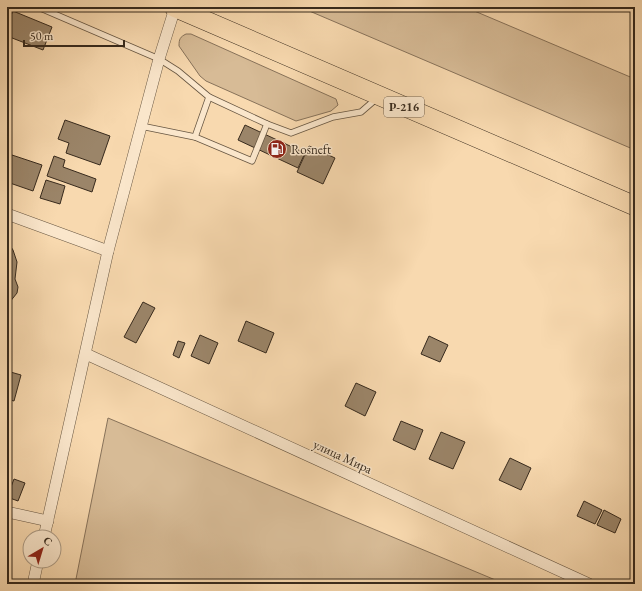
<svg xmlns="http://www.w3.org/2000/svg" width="642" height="591" font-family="'EB Garamond',serif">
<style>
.green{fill:#d7bb96;stroke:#87725a}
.building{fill:#9b8569;stroke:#372a1d}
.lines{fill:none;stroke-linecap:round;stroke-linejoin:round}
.lane-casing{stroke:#675642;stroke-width:7}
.street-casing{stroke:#675642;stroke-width:12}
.highway-casing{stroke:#372a1d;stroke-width:20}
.lane{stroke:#fae6cb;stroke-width:5.5}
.street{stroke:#fae6cb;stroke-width:11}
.highway{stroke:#f8d9af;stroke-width:19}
.labels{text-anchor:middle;stroke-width:3;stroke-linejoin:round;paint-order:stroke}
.shield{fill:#fae6cb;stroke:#726251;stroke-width:1}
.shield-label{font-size:12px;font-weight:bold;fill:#372a1d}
.poi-label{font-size:13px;fill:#372a1d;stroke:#fae6cb;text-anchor:start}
.street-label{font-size:13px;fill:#372a1d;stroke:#fae6cb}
</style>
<rect width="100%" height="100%" fill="#f8d9af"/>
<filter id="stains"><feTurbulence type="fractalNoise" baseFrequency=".005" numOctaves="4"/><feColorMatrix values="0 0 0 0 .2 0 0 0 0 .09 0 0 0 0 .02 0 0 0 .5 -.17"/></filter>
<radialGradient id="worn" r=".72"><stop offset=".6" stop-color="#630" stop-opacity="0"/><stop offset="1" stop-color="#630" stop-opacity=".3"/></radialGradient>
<g class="green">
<path d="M300 7H465L635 79V150Z"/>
<path d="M186 34H191L336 99 338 105 331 111 296 121 206 81 200 76 179 46C179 39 180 37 186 34Z"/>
<path d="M108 418 505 584H75Z"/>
</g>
<g class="building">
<path d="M13 11 52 27 43 50 7 36V25Z"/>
<path d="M65 120 110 136 100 165 66 153 69 143 58 139Z"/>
<path d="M245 125 305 153 298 168 238 140Z"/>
<path d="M309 146 335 158 323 184 297 172Z"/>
<path d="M12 155 42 165 33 191 7 182V169Z"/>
<path d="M54 156 65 160 63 167 96 179 92 192 47 176Z"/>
<path d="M46 180 65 186 60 204 40 198Z"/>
<path d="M7 241 13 250 17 262 15 279 18 287 17 293 9 303 7 308Z"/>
<path d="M143 302 155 308 136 343 124 337Z"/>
<path d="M246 321 274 333 266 353 238 341Z"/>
<path d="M200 335 218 343 209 364 191 356Z"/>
<path d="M429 336 448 345 440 362 421 354Z"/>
<path d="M178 341 185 343 179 358 173 355Z"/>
<path d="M7 371 21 375 14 401 7 399Z"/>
<path d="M356 383 376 392 365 416 345 406Z"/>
<path d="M401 421 423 430 415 450 393 440Z"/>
<path d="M441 432 465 442 453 469 429 459Z"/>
<path d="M510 458 531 468 521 490 499 480Z"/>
<path d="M14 479 25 483 18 501 7 497V486L11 487Z"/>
<path d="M584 501 602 510 595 524 577 516Z"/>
<path d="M604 510 621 519 615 533 597 525Z"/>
</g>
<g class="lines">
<g class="lane-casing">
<g id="lane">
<path d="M38 7 159 59 178 71 209 97 267 124 291 133 333 117 361 112 376 99"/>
<path d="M141 126 195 137 252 161 267 124"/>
<path d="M195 137 209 97"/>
</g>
</g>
<g class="street-casing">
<g id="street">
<path d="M7 214 108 251"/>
<path d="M86 354 589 584"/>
<path d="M7 512 48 521"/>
<path d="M44 537 108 251 159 59 175 8"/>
<path d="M33 584 38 561"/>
</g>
</g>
<g class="highway-casing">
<path id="highway" d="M174 7 635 206"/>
</g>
<use href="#lane" class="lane"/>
<use href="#street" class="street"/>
<use href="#highway" class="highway"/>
</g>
<defs>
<g id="fuel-disc" transform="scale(1)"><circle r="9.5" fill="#8f2418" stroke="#fae6cb"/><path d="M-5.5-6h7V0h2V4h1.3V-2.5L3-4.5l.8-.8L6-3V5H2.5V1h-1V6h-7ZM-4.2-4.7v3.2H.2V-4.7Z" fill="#fff"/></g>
</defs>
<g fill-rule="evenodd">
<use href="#fuel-disc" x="277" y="149"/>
</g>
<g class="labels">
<rect class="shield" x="384" y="97" width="40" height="20" rx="3"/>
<g class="shield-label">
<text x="404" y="111">Р-216</text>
</g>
<g class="poi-label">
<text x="291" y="154">Rosneft</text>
</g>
<g class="street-label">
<text transform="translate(343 456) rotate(25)" y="5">улица Мира</text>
</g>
</g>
<rect width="642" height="591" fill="none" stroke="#f8d9af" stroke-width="24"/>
<rect x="8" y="8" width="626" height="575" fill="none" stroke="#372a1d" stroke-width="2"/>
<rect x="12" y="12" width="618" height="567" fill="none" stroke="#372a1d"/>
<g transform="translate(42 549) rotate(38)"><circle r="19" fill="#fae6cb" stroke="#ac9b85"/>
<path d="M0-3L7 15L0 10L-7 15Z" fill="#8f2418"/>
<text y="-6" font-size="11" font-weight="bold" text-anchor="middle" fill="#372a1d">С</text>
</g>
<path d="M24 40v6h100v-6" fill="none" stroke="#372a1d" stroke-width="2"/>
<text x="30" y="40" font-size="12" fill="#372a1d" stroke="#fae6cb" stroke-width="3" paint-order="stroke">50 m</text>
<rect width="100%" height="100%" filter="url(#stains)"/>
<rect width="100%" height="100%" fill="url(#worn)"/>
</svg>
